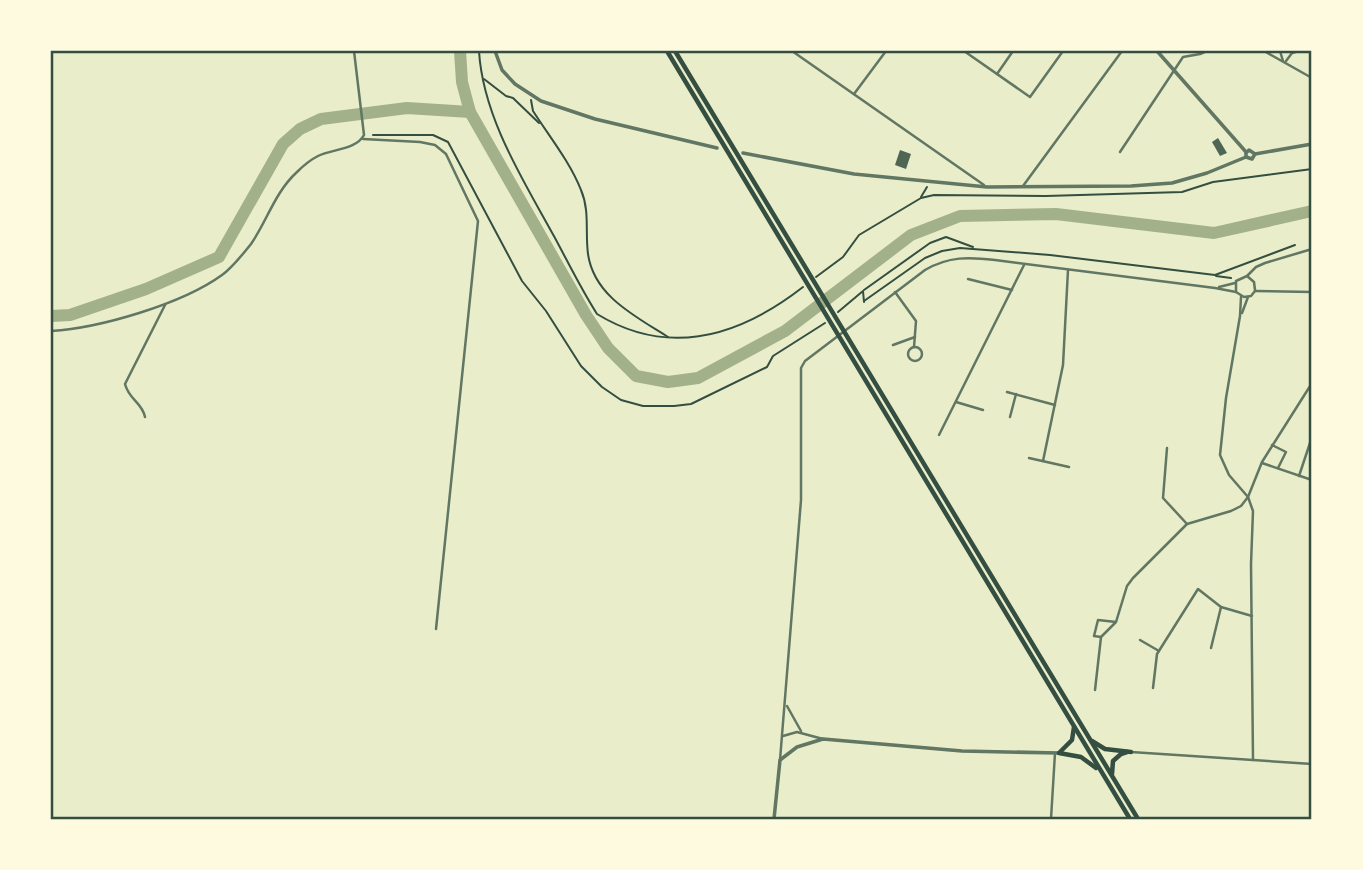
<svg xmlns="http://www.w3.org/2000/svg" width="1363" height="870" font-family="Raleway,sans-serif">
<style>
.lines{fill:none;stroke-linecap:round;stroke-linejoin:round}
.river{stroke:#a3b18a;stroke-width:12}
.building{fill:#4f6655}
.path{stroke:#344e41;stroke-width:2}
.minor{stroke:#617663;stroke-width:2.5}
.tertiary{stroke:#617663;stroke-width:3.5}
.primary{stroke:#344e41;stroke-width:4.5}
.neatline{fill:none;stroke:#344e41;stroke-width:2.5}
</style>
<rect width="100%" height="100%" fill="#e9edc9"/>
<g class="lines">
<g class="river">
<path d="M460 51 462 82 470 112 586 315 608 348 636 376 668 382 698 378 785 331 911 235 960 216 1056 214 1214 233 1312 211"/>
<path d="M51 316 70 315 146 289 219 257 283 144 300 129 321 119 407 108 470 112"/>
</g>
</g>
<g class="building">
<path d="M1218 138 1227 153 1220 156 1212 142Z"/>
<path d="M900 150 911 154 906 169 895 165Z"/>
</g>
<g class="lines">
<g class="path">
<path d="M479 51C483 118 524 181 555 238 569 264 581 289 597 314 669 358 740 336 803 287"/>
<path d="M484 79 506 96 513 98 539 123"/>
<path d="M531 100 533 111C549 136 570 162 581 190 590 211 585 232 588 254 594 296 635 316 668 337"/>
<path d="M373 135H433L448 142 522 281 546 311 581 366 602 387 621 400 643 406H674L691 404 767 367 773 356 825 323"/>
<path d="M921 197 927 187"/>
<path d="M1216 276 1231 278"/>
<path d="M816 277 843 257 859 235 921 198 934 195 1046 196 1182 192 1213 182 1312 169"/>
<path d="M864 290 930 243 946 237 973 247"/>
<path d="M864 301 925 258 942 251 960 248 1050 255 1215 275 1295 245"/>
<path d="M838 312 863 291 864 302"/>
</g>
<g class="minor">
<path d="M792 51 984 185"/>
<path d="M964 51 1030 97 1063 51"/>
<path d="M1264 51 1312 78"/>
<path d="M1280 51 1283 61"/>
<path d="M1286 61 1292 53 1299 51"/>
<path d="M997 74 1013 51"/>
<path d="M854 94 886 51"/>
<path d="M363 139 420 142 435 145 446 154 478 221 436 629"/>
<path d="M1120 152 1183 57 1200 54 1207 51"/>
<path d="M1023 186 1122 51"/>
<path d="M1247 276 1254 282 1255 290"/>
<path d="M968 279 1012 290"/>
<path d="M1219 287 1235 283"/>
<path d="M1255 291 1312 292"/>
<path d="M895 292 916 321 914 347"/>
<path d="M1236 292V281L1247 276 1256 267 1265 263 1312 249"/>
<path d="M1241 297 1240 316 1226 398 1220 455 1229 475 1248 497 1253 511 1251 564 1253 760"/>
<path d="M1242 313 1248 297"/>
<path d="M51 331C100 328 182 304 222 275 232 268 243 254 251 244 267 221 275 192 297 172 303 166 310 160 318 156 332 149 356 150 364 135L354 51"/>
<path d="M893 345 915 337"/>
<circle cx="915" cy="354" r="7"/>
<path d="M1007 392 1055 405"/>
<path d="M956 402 983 410"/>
<path d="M1311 409 1312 410"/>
<path d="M145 417C142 402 129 400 125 384L165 305"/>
<path d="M1010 417 1016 394"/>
<path d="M939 435 1024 265"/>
<path d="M1272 445 1286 452 1278 468"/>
<path d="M1167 448 1163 498 1187 524"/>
<path d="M1029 458 1069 467"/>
<path d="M1043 461 1063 365 1068 270"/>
<path d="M1262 463 1312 480"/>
<path d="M1299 476 1312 437"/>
<path d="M1116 622 1098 620 1094 636 1101 637 1116 622 1127 586 1133 578 1187 524 1231 511 1241 506 1248 497 1262 462 1312 383"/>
<path d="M1140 640 1159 651"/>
<path d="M1211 648 1221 607"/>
<path d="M1153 688 1157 654 1198 589 1221 607 1252 616"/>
<path d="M1095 690 1101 637"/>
<path d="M787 706 801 731"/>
<path d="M783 736 797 732 823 739"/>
<path d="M1131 752 1312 764"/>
<path d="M780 760 801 500V368L805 361 925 270C949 256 969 257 995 260L1215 288 1236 292 1244 297 1251 296 1255 291"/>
<path d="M1051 819 1055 753"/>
</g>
<g class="tertiary">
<path d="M495 51 502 70 515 84 541 101 595 119 717 148"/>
<path d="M1157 51 1246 152"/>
<path d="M743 153 854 174 987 187 1131 186 1172 183 1207 173 1246 157 1252 159 1255 154 1312 144"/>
<path d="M1246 157V153L1249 150 1255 154"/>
<path d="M774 819 780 760 797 747 823 739 962 751 1058 753"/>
</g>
<g class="primary">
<path d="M667 51 1130 819"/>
<path d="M675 51 1138 819"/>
<path d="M1092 741 1105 749 1131 752"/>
<path d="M1060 752 1072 740 1074 727"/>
<path d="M1059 753 1081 757 1096 768"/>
<path d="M1112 774 1113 761 1121 754 1127 752"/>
</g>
</g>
<rect width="1363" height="870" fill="none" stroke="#fefae0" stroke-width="105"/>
<rect x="52" y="52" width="1258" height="766" class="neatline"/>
</svg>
